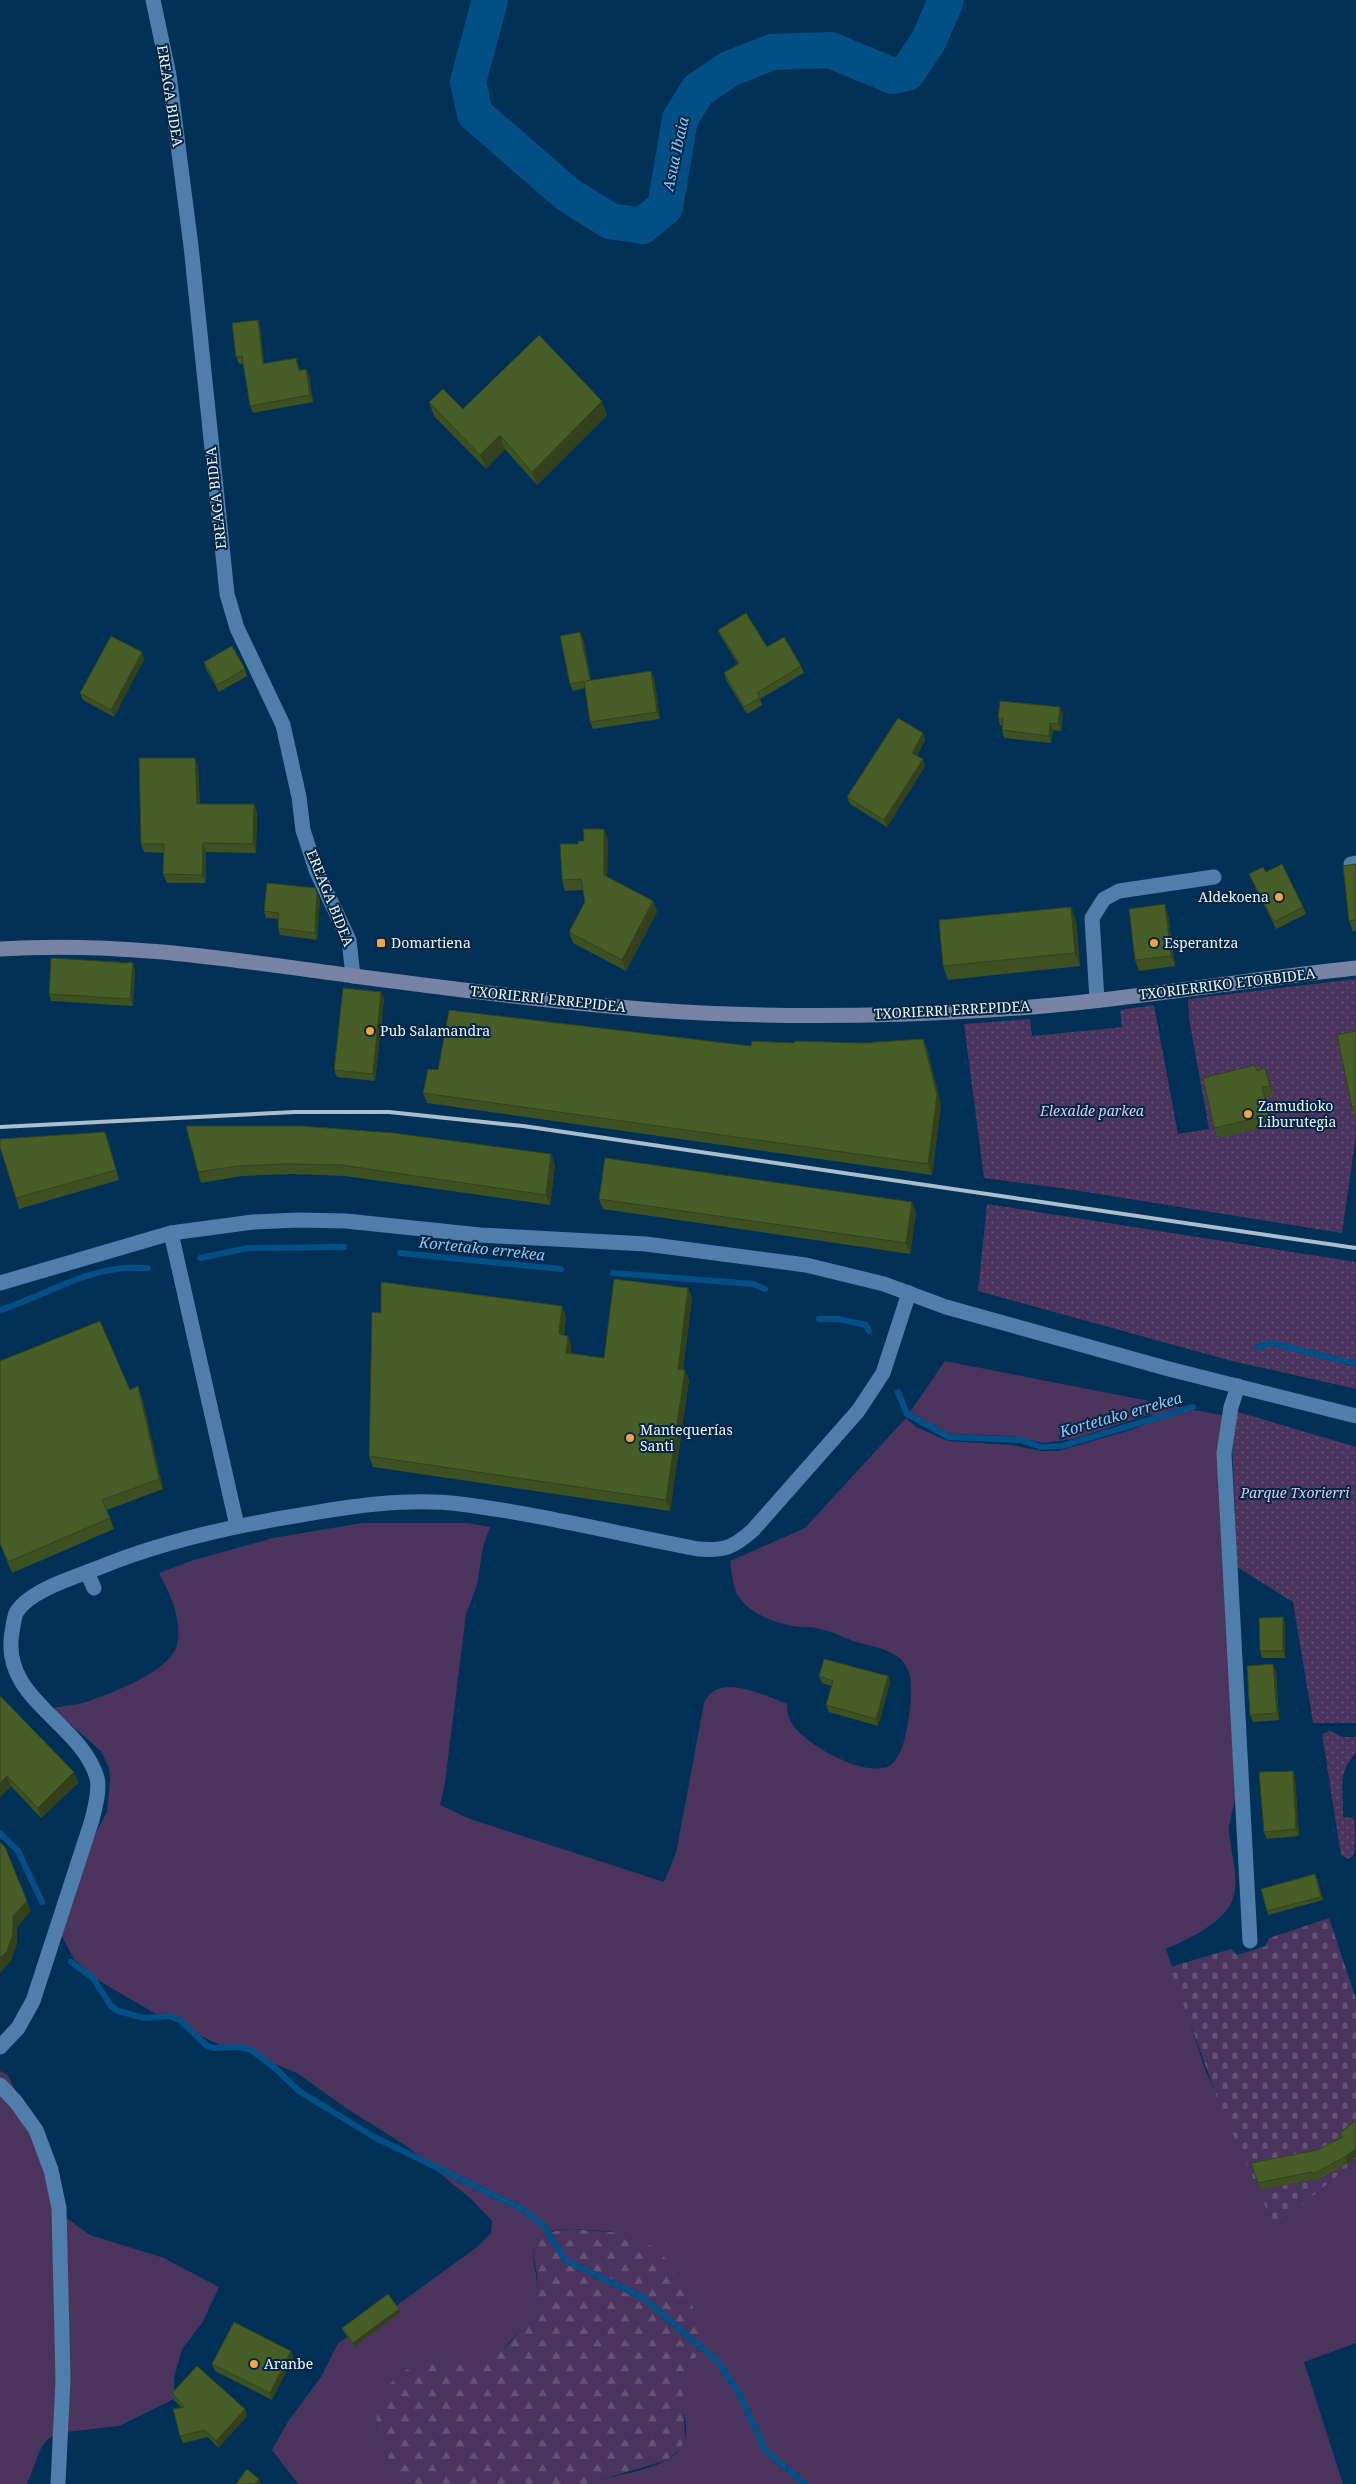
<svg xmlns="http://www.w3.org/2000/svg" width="1356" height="2484" font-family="'Noto Serif',serif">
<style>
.grass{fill:#4a345d}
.forest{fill:url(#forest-firs)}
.cemetery{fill:url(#cemetery-stones)}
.park{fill:url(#park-dots)}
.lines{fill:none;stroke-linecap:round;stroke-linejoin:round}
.stream{stroke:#024f85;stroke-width:6}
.river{stroke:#024f85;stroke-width:36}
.street{stroke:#507eaa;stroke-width:15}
.secondary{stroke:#7882a5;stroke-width:15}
.rail{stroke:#abbccb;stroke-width:4}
.wall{fill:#3d5022}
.shaded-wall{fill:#32411b}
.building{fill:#475d27;stroke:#32411b}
.poi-dot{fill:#f3a443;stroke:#022643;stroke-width:2}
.labels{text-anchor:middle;stroke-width:4;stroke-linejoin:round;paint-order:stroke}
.street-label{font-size:14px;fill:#f0f5fa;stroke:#022643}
.poi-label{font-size:14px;fill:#f0f5fa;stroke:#022643;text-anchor:start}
.park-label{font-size:14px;font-style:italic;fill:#decaf1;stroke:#022643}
.water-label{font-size:15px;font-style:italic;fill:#94c5f4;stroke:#022643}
</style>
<defs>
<pattern id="forest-firs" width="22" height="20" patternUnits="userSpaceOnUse" patternTransform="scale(1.25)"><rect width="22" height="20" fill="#4a345d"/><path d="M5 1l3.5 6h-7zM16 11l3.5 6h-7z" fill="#645275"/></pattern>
<pattern id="cemetery-stones" width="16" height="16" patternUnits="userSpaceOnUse" patternTransform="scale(1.25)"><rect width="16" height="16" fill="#4a345d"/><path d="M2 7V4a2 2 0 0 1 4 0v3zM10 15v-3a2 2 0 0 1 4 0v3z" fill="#645275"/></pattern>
<pattern id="park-dots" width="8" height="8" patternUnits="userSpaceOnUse" patternTransform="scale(1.25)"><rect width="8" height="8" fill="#4a345d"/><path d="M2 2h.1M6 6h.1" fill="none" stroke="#645275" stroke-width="1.8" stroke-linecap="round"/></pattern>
</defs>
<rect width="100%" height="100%" fill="#003056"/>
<g class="grass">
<path d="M945 1361 1226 1416 1235 1800C1233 1810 1229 1821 1229 1830 1230 1854 1243 1885 1229 1907 1215 1927 1186 1940 1166 1949L1205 2069 1275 2228 1356 2160V2343L1304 2362 1343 2484H586C612 2475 643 2473 667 2460 703 2440 676 2409 682 2380 683 2369 691 2362 698 2354 696 2330 695 2293 679 2274 676 2270 671 2267 668 2264 645 2236 623 2231 588 2230 575 2229 555 2227 544 2235 523 2251 540 2272 537 2292 535 2312 518 2333 505 2347 484 2370 456 2356 429 2361 393 2367 365 2408 381 2444 387 2459 399 2471 409 2484H298L272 2450 289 2420 321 2377 338 2343 396 2306 477 2247 491 2233 492 2221 471 2199 408 2147 346 2108 297 2073 272 2063 249 2048 241 2045 222 2046 197 2034 180 2018 172 2015H158L99 1981 74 1959 56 1925 89 1846 107 1812 110 1778 109 1768 101 1751 52 1708C63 1706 75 1705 86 1702 110 1694 175 1670 178 1641 181 1616 170 1594 159 1573L194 1560 273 1538 362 1523H468L490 1527 483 1547 477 1585 466 1614 445 1783 440 1805 470 1819 664 1882 676 1853 704 1703C718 1671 763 1695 787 1704 787 1712 788 1718 793 1725 806 1745 865 1778 889 1766 908 1757 913 1695 910 1677 905 1649 875 1648 853 1641 843 1637 832 1632 821 1629 810 1626 799 1628 788 1625 770 1621 746 1611 737 1594 732 1585 732 1571 730 1561L805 1528 906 1418 916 1427 948 1441 1011 1445 1042 1451H1058L1131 1430 1154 1421 1151 1414 1073 1439 1043 1443 1011 1436 950 1434 910 1412Z"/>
<path d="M0 2071 8 2075 18 2096 65 2217 90 2235 164 2258 219 2287 202 2323 182 2349 174 2378V2399L119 2426 58 2433 48 2439 41 2448 27 2484H0Z"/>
</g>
<path class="forest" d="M569 2229 624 2233 636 2236 660 2252 687 2284 704 2349 690 2363 682 2378 685 2439 681 2449 667 2460 586 2484H409C399 2471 387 2459 381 2444 365 2408 392 2367 429 2361 464 2355 487 2372 513 2339 523 2325 535 2309 537 2292 542 2260 512 2235 569 2229Z"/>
<path class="cemetery" d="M1329 1918 1356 1999V2160L1275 2228 1220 2106 1170 1967 1231 1949 1237 1955 1266 1946 1269 1938Z"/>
<g class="park">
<path d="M1356 979V1135L1342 1233 1061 1188 984 1178 964 1024 1030 1019 1032 1036 1122 1027 1120 1010 1154 1005 1178 1134 1209 1129 1189 1019 1188 999Z"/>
<path d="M987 1204 1356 1262V1389L1232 1361 978 1291Z"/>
<path d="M1238 1412 1356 1447V1723H1313L1293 1602 1237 1567 1232 1441Z"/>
<path d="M1330 1731 1343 1737H1356V1753C1336 1773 1344 1791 1343 1817L1354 1818C1356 1831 1356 1844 1353 1856L1348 1859 1341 1855 1322 1734Z"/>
</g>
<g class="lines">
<g class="stream">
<path d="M400 1253 561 1269"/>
<path d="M200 1258 248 1248 344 1247"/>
<path d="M613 1273 753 1284 765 1289"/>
<path d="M0 1310C38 1298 77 1274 117 1269 127 1267 138 1268 148 1268"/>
<path d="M819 1319H838L866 1325 869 1331"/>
<path d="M1257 1347 1271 1343 1356 1364"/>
<path d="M898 1392 907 1414 949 1437 1021 1440 1041 1447 1062 1446 1193 1407"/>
<path d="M0 1833 18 1851 42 1902"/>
<path d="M71 1962 93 1978 111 2006 118 2011 144 2018 170 2016 181 2021 207 2046 214 2048 239 2047 251 2050 275 2068 299 2091 374 2137 522 2209 544 2226 565 2260 644 2298 718 2362 740 2395 765 2450 805 2484"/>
</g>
<path class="river" d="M490 0 468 82 475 114 567 194 610 221 642 226 665 207 680 119 698 90 729 69 772 52 830 50 893 76 907 73 929 40 946 0"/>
<g class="street">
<path d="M153 0 169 75 191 246 227 594 237 628 283 725 299 797 303 830 316 870 349 940 353 976"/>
<path d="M1351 864 1356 863"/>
<path d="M1097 1000 1092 918 1104 899 1119 891 1214 877"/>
<path d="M171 1233 237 1526"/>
<path d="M0 1283 171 1233 253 1222 298 1220 346 1221 480 1235 646 1244 806 1265 884 1284 946 1307 1169 1369 1356 1416"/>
<path d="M1238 1386 1231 1407 1224 1453 1250 1941"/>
<path d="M87 1572 94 1588"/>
<path d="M0 2047 18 2028 33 2001 92 1820C95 1807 100 1791 97 1778 81 1722 0 1699 12 1632 13 1627 14 1618 16 1613 28 1591 75 1577 98 1568 161 1542 227 1527 295 1516 346 1507 407 1497 460 1504 540 1514 619 1534 698 1549 724 1551 733 1548 753 1530L858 1411 883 1373 909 1293"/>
<path d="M0 2085 16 2102 36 2130 51 2170 59 2208 63 2379 58 2484"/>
</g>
<path class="secondary" d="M0 949C122 941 234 960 354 976 454 989 553 1002 653 1010 765 1018 877 1017 989 1010 1112 1003 1234 981 1356 968"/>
<path class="rail" d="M0 1127 295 1112H389L523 1126 1356 1248"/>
</g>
<g class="wall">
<path d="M258 320 260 327 264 363 296 358 300 370 306 369 309 376 313 402 253 413 250 406 243 364H239L236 357Z"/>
<path d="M429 402 463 409 607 415 537 485 505 449 486 469 434 416Z"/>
<path d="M718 630 767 647 801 666 804 673 760 699 762 705 747 714 726 680 724 673 738 664 721 637Z"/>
<path d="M580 632 583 639 591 680 654 678 660 719 593 729 590 722 585 688 573 691 570 684Z"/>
<path d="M144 659 114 717 83 700 80 693Z"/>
<path d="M204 662 245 669 247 676 219 692 206 669Z"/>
<path d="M1063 714 1061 731 1053 730 1051 743 1004 738 1002 730V725H1000L998 718Z"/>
<path d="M923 733 925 740 917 756 925 766 887 827 850 804 847 797Z"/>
<path d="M198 767 200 804H254L257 813 256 853 206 852V883H167L163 874 164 853 144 852 141 844Z"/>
<path d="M608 840 607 877 653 901 657 912 626 971 573 943 569 932 585 902 583 890 565 891 562 880Z"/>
<path d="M1356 864V931L1353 932 1349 921Z"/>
<path d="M1266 872 1303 907 1306 914 1276 929 1252 881 1249 874Z"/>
<path d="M317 893 320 900 317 940 280 935 278 928V919L266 918 264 911Z"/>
<path d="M1071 907 1076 921 1080 966 948 980 943 966Z"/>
<path d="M1168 915 1175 966 1139 971 1135 960Z"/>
<path d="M135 970 133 1006 51 1001 49 994Z"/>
<path d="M381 992 384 999 375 1081 337 1077 334 1070Z"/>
<path d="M1356 1031V1117L1352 1107Z"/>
<path d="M751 1046 927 1049 941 1105 932 1175 427 1103 423 1093 438 1070Z"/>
<path d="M1257 1070 1269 1079 1273 1096 1266 1098 1272 1126 1218 1138 1214 1128Z"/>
<path d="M186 1126 551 1154 555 1165 550 1205 345 1176 291 1174 242 1176 201 1183 198 1172Z"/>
<path d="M109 1143 119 1180 19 1209 16 1198Z"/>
<path d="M599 1199 912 1202 916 1213 910 1254 603 1209Z"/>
<path d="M688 1288 692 1298 683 1369 685 1370 689 1380 670 1511 373 1467 369 1456 381 1313 562 1306 566 1317 564 1335 571 1346V1353L604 1358Z"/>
<path d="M0 1361 130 1390 142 1397 163 1489 107 1510 114 1529 12 1573 0 1544Z"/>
<path d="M1283 1617 1285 1624V1658H1262L1260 1651Z"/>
<path d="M1276 1671 1279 1720 1253 1722 1250 1715Z"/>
<path d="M819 1676H888L890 1683 878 1726 829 1712 826 1705 832 1686 822 1683Z"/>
<path d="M0 1696 74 1772 78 1783 41 1818 11 1786 0 1797Z"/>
<path d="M1293 1771 1295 1778 1299 1836 1267 1839 1264 1832Z"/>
<path d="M1317 1878 1323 1900 1268 1915 1267 1911Z"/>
<path d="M1356 2120 1347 2164 1316 2181 1315 2179 1261 2190 1251 2163 1317 2150 1341 2138 1340 2133Z"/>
<path d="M400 2313 354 2347 343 2331 342 2328Z"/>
<path d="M291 2351 293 2358 272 2400 215 2371 212 2364Z"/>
<path d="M172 2393 245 2409 247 2416 218 2448 208 2437 183 2443 180 2436 181 2407 174 2400Z"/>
</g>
<g class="shaded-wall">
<path d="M258 320 260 327 265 371 263 364Z"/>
<path d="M306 369 309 376 313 402 310 395Z"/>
<path d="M602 401 607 415 537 485 532 472Z"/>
<path d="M500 435 505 449 486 469 480 455Z"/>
<path d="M580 632 583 639 592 687 590 680Z"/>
<path d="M142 652 144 659 114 717 111 710Z"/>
<path d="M651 671 654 678 660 719 657 712Z"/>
<path d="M1060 707 1063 714 1061 731 1058 724Z"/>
<path d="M1050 723 1053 730 1051 743 1049 736Z"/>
<path d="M923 733 925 740 915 760 912 753Z"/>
<path d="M195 758 198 767 200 812 197 804Z"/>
<path d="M923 759 925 766 887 827 884 820Z"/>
<path d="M254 804 257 813 256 853 253 844Z"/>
<path d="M604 829 608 840 607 886 604 875Z"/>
<path d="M203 843 206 852V883L202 875Z"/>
<path d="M317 893 320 900 317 940 315 933Z"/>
<path d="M653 901 657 912 626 971 622 960Z"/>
<path d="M1165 904 1168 915 1175 966 1171 956Z"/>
<path d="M1071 907 1076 921 1080 966 1075 953Z"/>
<path d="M133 963 135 970 133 1006 130 999Z"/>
<path d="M381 992 384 999 375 1081 373 1074Z"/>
<path d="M923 1039 927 1049 941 1105 932 1175 928 1164Z"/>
<path d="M1265 1068 1269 1079 1273 1096 1270 1086Z"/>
<path d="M1262 1087 1266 1098 1272 1126 1269 1115Z"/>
<path d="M105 1132 109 1143 119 1180 116 1170Z"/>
<path d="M551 1154 555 1165 550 1205 546 1195Z"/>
<path d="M912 1202 916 1213 910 1254 906 1243Z"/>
<path d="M688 1288 692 1298 682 1379 678 1369Z"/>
<path d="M562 1306 566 1317 563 1345 559 1334Z"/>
<path d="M568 1336 571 1346 570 1363 566 1353Z"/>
<path d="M685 1370 689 1380 670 1511 666 1500Z"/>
<path d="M138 1386 142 1397 163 1489 159 1479Z"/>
<path d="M1283 1617 1285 1624V1658L1283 1651Z"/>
<path d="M1273 1664 1276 1671 1279 1720 1277 1713Z"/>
<path d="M888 1676 890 1683 878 1726 876 1719Z"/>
<path d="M1293 1771 1295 1778 1299 1836 1296 1829Z"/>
<path d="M74 1772 78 1783 41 1818 38 1808Z"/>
<path d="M7 1776 11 1786 0 1797V1783Z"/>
<path d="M27 1901 31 1911 17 1927V1944L11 1961 0 1973V1958L13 1916Z"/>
<path d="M1356 2148V2157L1347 2164 1345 2157Z"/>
<path d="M399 2309 400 2313 354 2347 353 2343Z"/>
<path d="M291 2351 293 2358 272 2400 270 2393Z"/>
<path d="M245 2409 247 2416 218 2448 216 2441Z"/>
<path d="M259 2479 261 2484H255Z"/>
</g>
<g class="building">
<path d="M258 320 263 364 296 358 299 371 306 369 310 395 250 406 242 356 236 357 232 323Z"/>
<path d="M539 335 602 401 532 472 500 435 480 455 429 402 443 389 463 409Z"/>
<path d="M746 613 767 647 784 637 801 666 757 693 760 698 744 707 724 673 739 663 718 630Z"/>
<path d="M580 632 590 680 586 681 651 671 657 712 590 722 584 681 570 684 560 636Z"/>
<path d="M111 636 142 652 111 710 80 693Z"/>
<path d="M232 646 245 669 217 685 204 662Z"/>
<path d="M1000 701 1060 707 1058 724 1050 723 1049 736 1002 730 1003 718H998Z"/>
<path d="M898 718 923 733 912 753 923 759 884 820 847 797Z"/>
<path d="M139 758H195L197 804H254L253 844 203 843 202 875 163 874 164 844H141Z"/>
<path d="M583 829H604V875L653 901 622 960 569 932 585 902 581 879 562 880 560 844H578V841H584Z"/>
<path d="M1282 864 1303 907 1274 922 1249 874 1263 867 1266 872Z"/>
<path d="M1356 864V920L1349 921 1343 866Z"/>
<path d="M267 883 315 888 317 893 315 933 278 928 279 913 264 911Z"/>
<path d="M1165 904 1171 956 1135 960 1129 909Z"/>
<path d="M1071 907 1075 953 943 966 939 920Z"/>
<path d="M51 958 133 963 130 999 49 994Z"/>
<path d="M343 988 381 992 373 1074 334 1070Z"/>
<path d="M449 1010 751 1046 752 1041 794 1043 795 1041 860 1043 923 1039 937 1095 928 1164 423 1093 428 1069 438 1070Z"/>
<path d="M1356 1031V1106L1352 1107 1337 1035Z"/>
<path d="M1255 1065 1257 1071 1265 1068 1270 1086 1262 1087 1269 1115 1214 1128 1203 1078Z"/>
<path d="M186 1126H302L394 1133 551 1154 546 1195 341 1165 287 1164 238 1166 198 1172Z"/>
<path d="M105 1132 116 1170 16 1198 0 1147V1139Z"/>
<path d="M605 1158 912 1202 906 1243 599 1199Z"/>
<path d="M614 1279 688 1288 678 1369 685 1370 666 1500 369 1456 372 1312 381 1313V1282L562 1306 559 1334 568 1336 566 1353 604 1358Z"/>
<path d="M100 1321 130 1390 138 1386 159 1479 102 1500 110 1518 8 1562 0 1543V1361Z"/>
<path d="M1283 1617V1651H1260L1259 1618Z"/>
<path d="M824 1659 888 1676 876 1719 826 1705 833 1681 819 1676Z"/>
<path d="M1273 1664 1277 1713 1250 1715 1247 1666Z"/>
<path d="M0 1696 74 1772 38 1808 7 1776 0 1783Z"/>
<path d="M1293 1771 1296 1829 1264 1832 1259 1772Z"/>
<path d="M0 1842 5 1847 27 1901 13 1916V1934L7 1951 0 1958Z"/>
<path d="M1315 1874 1321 1897 1267 1911 1261 1889Z"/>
<path d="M1356 2120V2148L1345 2157 1313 2174 1312 2172 1258 2183 1251 2163 1317 2150 1343 2137 1340 2133Z"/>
<path d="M388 2294 399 2309 353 2343 342 2328Z"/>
<path d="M234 2322 291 2351 270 2393 212 2364Z"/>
<path d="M197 2366 245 2409 216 2441 205 2430 180 2436 173 2409 184 2407 172 2393Z"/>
<path d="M247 2469 259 2479 255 2484H236Z"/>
</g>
<g class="poi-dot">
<circle cx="1279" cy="897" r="5"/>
<rect x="376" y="938" width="10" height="10" rx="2.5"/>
<circle cx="1154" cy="943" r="5"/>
<circle cx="370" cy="1031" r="5"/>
<circle cx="1248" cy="1114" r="5"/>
<circle cx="630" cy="1438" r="5"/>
<circle cx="254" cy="2364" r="5"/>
</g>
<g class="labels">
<g class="street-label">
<text transform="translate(170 96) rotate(81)" y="5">EREAGA BIDEA</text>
<text transform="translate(216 498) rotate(-96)" y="5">EREAGA BIDEA</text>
<text transform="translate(330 898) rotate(68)" y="5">EREAGA BIDEA</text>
<text transform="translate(1227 984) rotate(-7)" y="5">TXORIERRIKO ETORBIDEA</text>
<text transform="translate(548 999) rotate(6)" y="5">TXORIERRI ERREPIDEA</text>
<text transform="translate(952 1010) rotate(-3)" y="5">TXORIERRI ERREPIDEA</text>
</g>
<g class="poi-label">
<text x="1269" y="902" text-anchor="end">Aldekoena</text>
<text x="391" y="948">Domartiena</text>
<text x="1164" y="948">Esperantza</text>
<text x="380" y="1036">Pub Salamandra</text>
<text x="1258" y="1111">Zamudioko<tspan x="1258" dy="16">Liburutegia</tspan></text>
<text x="640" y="1435">Mantequerías<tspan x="640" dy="16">Santi</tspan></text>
<text x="264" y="2369">Aranbe</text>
</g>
<g class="park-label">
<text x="1092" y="1116">Elexalde parkea</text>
<text x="1295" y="1498">Parque Txorierri</text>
</g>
<g class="water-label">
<text transform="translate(676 154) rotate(-78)" y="5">Asua Ibaia</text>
<text transform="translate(482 1249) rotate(6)" y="5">Kortetako errekea</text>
<text transform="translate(1121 1415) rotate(-16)" y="5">Kortetako errekea</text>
</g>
</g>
</svg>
